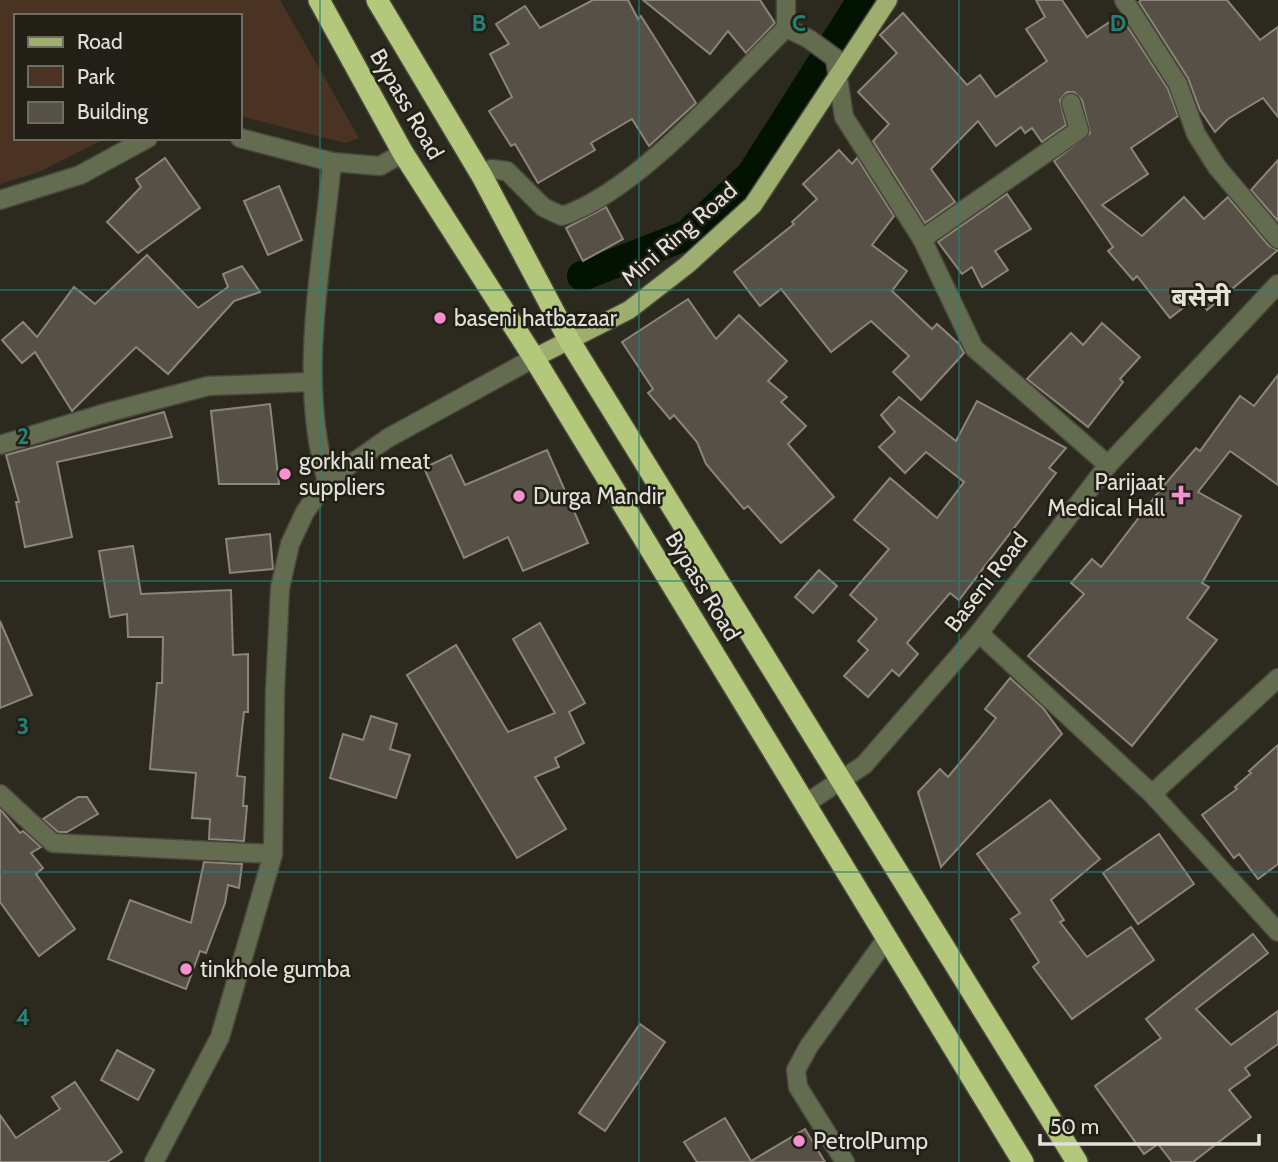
<svg xmlns="http://www.w3.org/2000/svg" width="1278" height="1162" font-family="Cabin,'Noto Sans Devanagari',sans-serif">
<style>
.green{fill:#4b3324}
.lines{fill:none;stroke-linecap:round;stroke-linejoin:round}
.canal{stroke:#021303;stroke-width:30}
.building{fill:#575046;stroke:#8d847a;stroke-width:2}
.minor-casing{stroke:#49473d;stroke-width:21}
.major-casing{stroke:#49473d;stroke-width:21}
.highway-casing{stroke:#49473d;stroke-width:24}
.minor{stroke:#636c4e;stroke-width:18}
.major{stroke:#9dae6f;stroke-width:18}
.highway{stroke:#b4c87b;stroke-width:21}
.grid{fill:none;stroke:#248179;stroke-width:2;stroke-opacity:0.55}
.poi-dot{fill:#f690d0;stroke:#222016;stroke-width:2.5}
.labels{text-anchor:middle;stroke-width:5;stroke-linejoin:round;paint-order:stroke}
.street-label{font-size:23px;fill:#e1e0d9;stroke:#222016}
.poi-label{font-size:23px;fill:#e1e0d9;stroke:#222016;text-anchor:start}
.quarter-label{font-size:26px;font-weight:bold;fill:#e5e3d5;stroke:#222016}
.grid-label{font-size:23px;text-anchor:middle;font-weight:bold;fill:#248179;stroke:#222016;stroke-width:5;stroke-linejoin:round;paint-order:stroke}
</style>
<rect width="100%" height="100%" fill="#2c2a1f"/>
<path class="green" d="M0 0H280L359 138 345 143 240 116V16H16V138H107L39 172 0 184Z"/>
<g class="lines">
<path class="canal" d="M582 276 687 235 751 175 862 0"/>
</g>
<g class="building">
<path d="M593 0H628L638 19 641 16 696 103 649 146 632 119 591 143 595 150 538 183 515 144 511 146 489 111 512 97 490 54 509 44 496 24 525 6 540 28Z"/>
<path d="M643 0H760L775 23 746 53 728 31 710 54Z"/>
<path d="M1036 0H1062L1087 37 1120 15 1168 89 1178 116 1131 148 1148 174 1102 205 1142 236 1184 197 1204 219 1228 197 1269 246 1278 250 1207 310 1197 297 1170 318 1137 276 1133 280 1108 251 1113 247 1054 161 1090 133 1082 100 1074 92H1067L1060 100 1066 125 1042 142 1032 128 1025 133 1021 127 996 146 978 121 931 169 955 202 925 223 873 141 889 124 858 92 897 53 880 35 903 13 967 85 980 75 996 97 1047 61 1026 29 1045 17Z"/>
<path d="M1141 0H1227L1260 40 1278 27V117L1263 98 1228 119 1215 132 1200 110 1188 78 1139 2Z"/>
<path d="M839 150 852 164 857 158 894 216 872 245 907 271 892 291 932 329 937 324 959 344 964 353 921 400 893 372 909 356 871 321 831 352 781 289 760 306 734 272 794 224 792 222 817 199 803 184Z"/>
<path d="M165 158 200 208 138 253 107 222 141 187 136 179Z"/>
<path d="M1278 160V221L1251 190Z"/>
<path d="M279 186 302 240 268 255 244 201Z"/>
<path d="M1007 194 1031 229 995 251 1008 270 982 287 972 267 962 274 938 242Z"/>
<path d="M606 207 623 239 583 261 566 228Z"/>
<path d="M147 255 198 308 228 287 223 274 242 266 260 292 234 301 168 374 136 347 72 411 35 352 22 363 2 340 23 322 37 337 74 287 95 304Z"/>
<path d="M688 299 716 339 739 315 787 361 768 381 787 397 781 402 806 426 788 444 834 497 781 543 748 506 744 509 706 464 697 442 674 415 670 419 648 393 653 389 622 342Z"/>
<path d="M1102 323 1140 357 1120 379 1123 382 1088 427 1027 379 1071 333 1083 345Z"/>
<path d="M1278 375V485L1230 451 1198 492 1241 516 1202 583 1209 587 1187 618 1217 640 1132 746 1028 656 1084 594 1071 583 1092 559 1101 567 1160 490 1196 448 1200 451 1240 396 1254 406Z"/>
<path d="M899 397 956 441 977 401 1066 448 1049 468 1056 473 959 600 950 593 907 643 918 654 899 676 892 670 868 697 844 676 868 650 858 641 877 619 850 595 889 549 854 520 890 478 937 518 964 482 926 452 905 473 879 447 895 432 881 415Z"/>
<path d="M270 404 279 484H219L211 411Z"/>
<path d="M164 412 172 437 57 462 72 537 25 547 16 502H19L6 455Z"/>
<path d="M547 450 588 543 523 571 508 537 464 558 424 468 451 455 465 485Z"/>
<path d="M270 534 273 569 230 573 226 539Z"/>
<path d="M133 546 141 594 231 590 233 655 248 654V712H244L237 776 245 777 243 806H247L244 841 209 839 210 819 192 818 196 773 150 769 157 683H162L163 637H128L127 614 110 617 99 551Z"/>
<path d="M819 570 837 586 813 613 795 597Z"/>
<path d="M0 621 32 695 0 708Z"/>
<path d="M540 623 585 703 569 712 584 743 555 758 559 767 535 777 566 829 517 858 407 675 456 645 508 732 555 713 513 639Z"/>
<path d="M1010 678 1043 708 1062 734 941 867 918 792 940 769 948 777 978 741 996 718 985 709Z"/>
<path d="M371 716 397 724 390 749 410 755 396 798 330 778 343 734 363 740Z"/>
<path d="M1278 745V864L1258 879 1239 854 1234 858 1202 815 1237 789 1235 787 1251 773 1249 771Z"/>
<path d="M78 797H87L98 814 67 832H58L43 819Z"/>
<path d="M1050 800 1100 859 1051 900 1064 920 1060 922 1087 957 1131 927 1154 960 1072 1019 1033 967 1039 962 1011 919 1020 913 977 854Z"/>
<path d="M0 809 20 833 23 831 41 847 31 853 43 868 36 874 75 929 39 956 0 902Z"/>
<path d="M1159 834 1194 884 1138 924 1103 873Z"/>
<path d="M204 862 242 864 239 888 228 885 225 903 206 953 200 951 186 989 108 959 130 900 191 923Z"/>
<path d="M1253 934 1268 953 1196 1009 1231 1045 1278 1011V1044L1245 1068 1250 1075 1229 1090 1251 1117 1193 1162H1172L1158 1144 1144 1154 1095 1086 1161 1038 1146 1019Z"/>
<path d="M640 1024 665 1042 605 1131 579 1113Z"/>
<path d="M117 1050 154 1070 138 1100 101 1080Z"/>
<path d="M75 1082 122 1152 107 1162H0V1115L16 1138 60 1109 52 1097Z"/>
<path d="M725 1118 751 1161 805 1129 825 1162H697L684 1142Z"/>
</g>
<g class="lines">
<g class="minor-casing">
<g id="minor">
<path d="M786 0V28L809 39 835 58 844 117 922 239 974 348 1108 465"/>
<path d="M1124 0 1178 84 1196 134 1217 167 1278 239"/>
<path d="M240 138 332 162 380 166 403 153"/>
<path d="M482 176 491 169 507 171 543 207 562 216C638 191 728 85 786 28"/>
<path d="M0 200 80 175 148 138"/>
<path d="M922 239 1079 130 1071 103"/>
<path d="M0 445 102 414 208 386 311 382"/>
<path d="M327 481C297 378 322 267 332 162"/>
<path d="M979 633 1152 794 1278 932"/>
<path d="M0 794 53 843 273 854"/>
<path d="M1152 794 1278 678"/>
<path d="M805 804 864 765 979 633 1108 465 1278 284"/>
<path d="M154 1162 220 1037 273 854 275 691 280 588 290 544 305 512 327 481 388 438 534 358"/>
<path d="M845 1162 798 1087 796 1070 809 1046 887 938"/>
</g>
</g>
<g class="major-casing">
<path id="major" d="M534 358 629 310 687 265 753 205 888 0"/>
</g>
<g class="highway-casing">
<g id="highway">
<path d="M319 0 403 153 534 358 1023 1162"/>
<path d="M377 0 482 176 569 340 1077 1162"/>
</g>
</g>
<use href="#minor" class="minor"/>
<use href="#major" class="major"/>
<use href="#highway" class="highway"/>
</g>
<path class="grid" d="M320 0V1162M639 0V1162M959 0V1162M0 290H1278M0 581H1278M0 872H1278"/>
<g class="poi-dot">
<circle cx="440" cy="318" r="7"/>
<circle cx="285" cy="474" r="7"/>
<path d="M1177.5 484.5h7v7h7v7h-7v7h-7v-7h-7v-7h7z"/>
<circle cx="519" cy="496" r="7"/>
<circle cx="186" cy="969" r="7"/>
<circle cx="799" cy="1141" r="7"/>
</g>
<g class="labels">
<g class="street-label">
<text transform="translate(407 104) rotate(60)" y="8">Bypass Road</text>
<text transform="translate(679 234) rotate(-41)" y="8">Mini Ring Road</text>
<text transform="translate(986 582) rotate(-52)" y="8">Baseni Road</text>
<text transform="translate(703 586) rotate(59)" y="8">Bypass Road</text>
</g>
<g class="poi-label">
<text x="454" y="326">baseni hatbazaar</text>
<text x="299" y="469">gorkhali meat<tspan x="299" dy="26">suppliers</tspan></text>
<text x="1165" y="490" text-anchor="end">Parijaat<tspan x="1165" dy="26">Medical Hall</tspan></text>
<text x="533" y="504">Durga Mandir</text>
<text x="200" y="977">tinkhole gumba</text>
<text x="813" y="1149">PetrolPump</text>
</g>
<g class="quarter-label">
<text x="1201" y="306">बसेनी</text>
</g>
</g>
<g class="grid-label">
<text x="479" y="31">B</text>
<text x="799" y="31">C</text>
<text x="1118" y="31">D</text>
<text x="23" y="444">2</text>
<text x="23" y="734">3</text>
<text x="23" y="1025">4</text>
</g>
<rect x="14" y="14" width="228" height="126" fill="#222016" stroke="#6e6d64" stroke-width="2"/>
<rect x="28" y="37" width="35" height="10" fill="#9dae6f" stroke="#6e6d64" stroke-width="2"/>
<text x="77" y="49" font-size="21" fill="#e1e0d9">Road</text>
<rect x="28" y="66" width="35" height="21" fill="#4b3324" stroke="#6e6d64" stroke-width="2"/>
<text x="77" y="84" font-size="21" fill="#e1e0d9">Park</text>
<rect x="28" y="102" width="35" height="21" fill="#575046" stroke="#6e6d64" stroke-width="2"/>
<text x="77" y="119" font-size="21" fill="#e1e0d9">Building</text>
<path d="M1040 1134v10h219v-10" fill="none" stroke="#e1e0d9" stroke-width="3.5"/>
<text x="1050" y="1134" font-size="21" fill="#e1e0d9" stroke="#222016" stroke-width="5" paint-order="stroke">50 m</text>
</svg>
